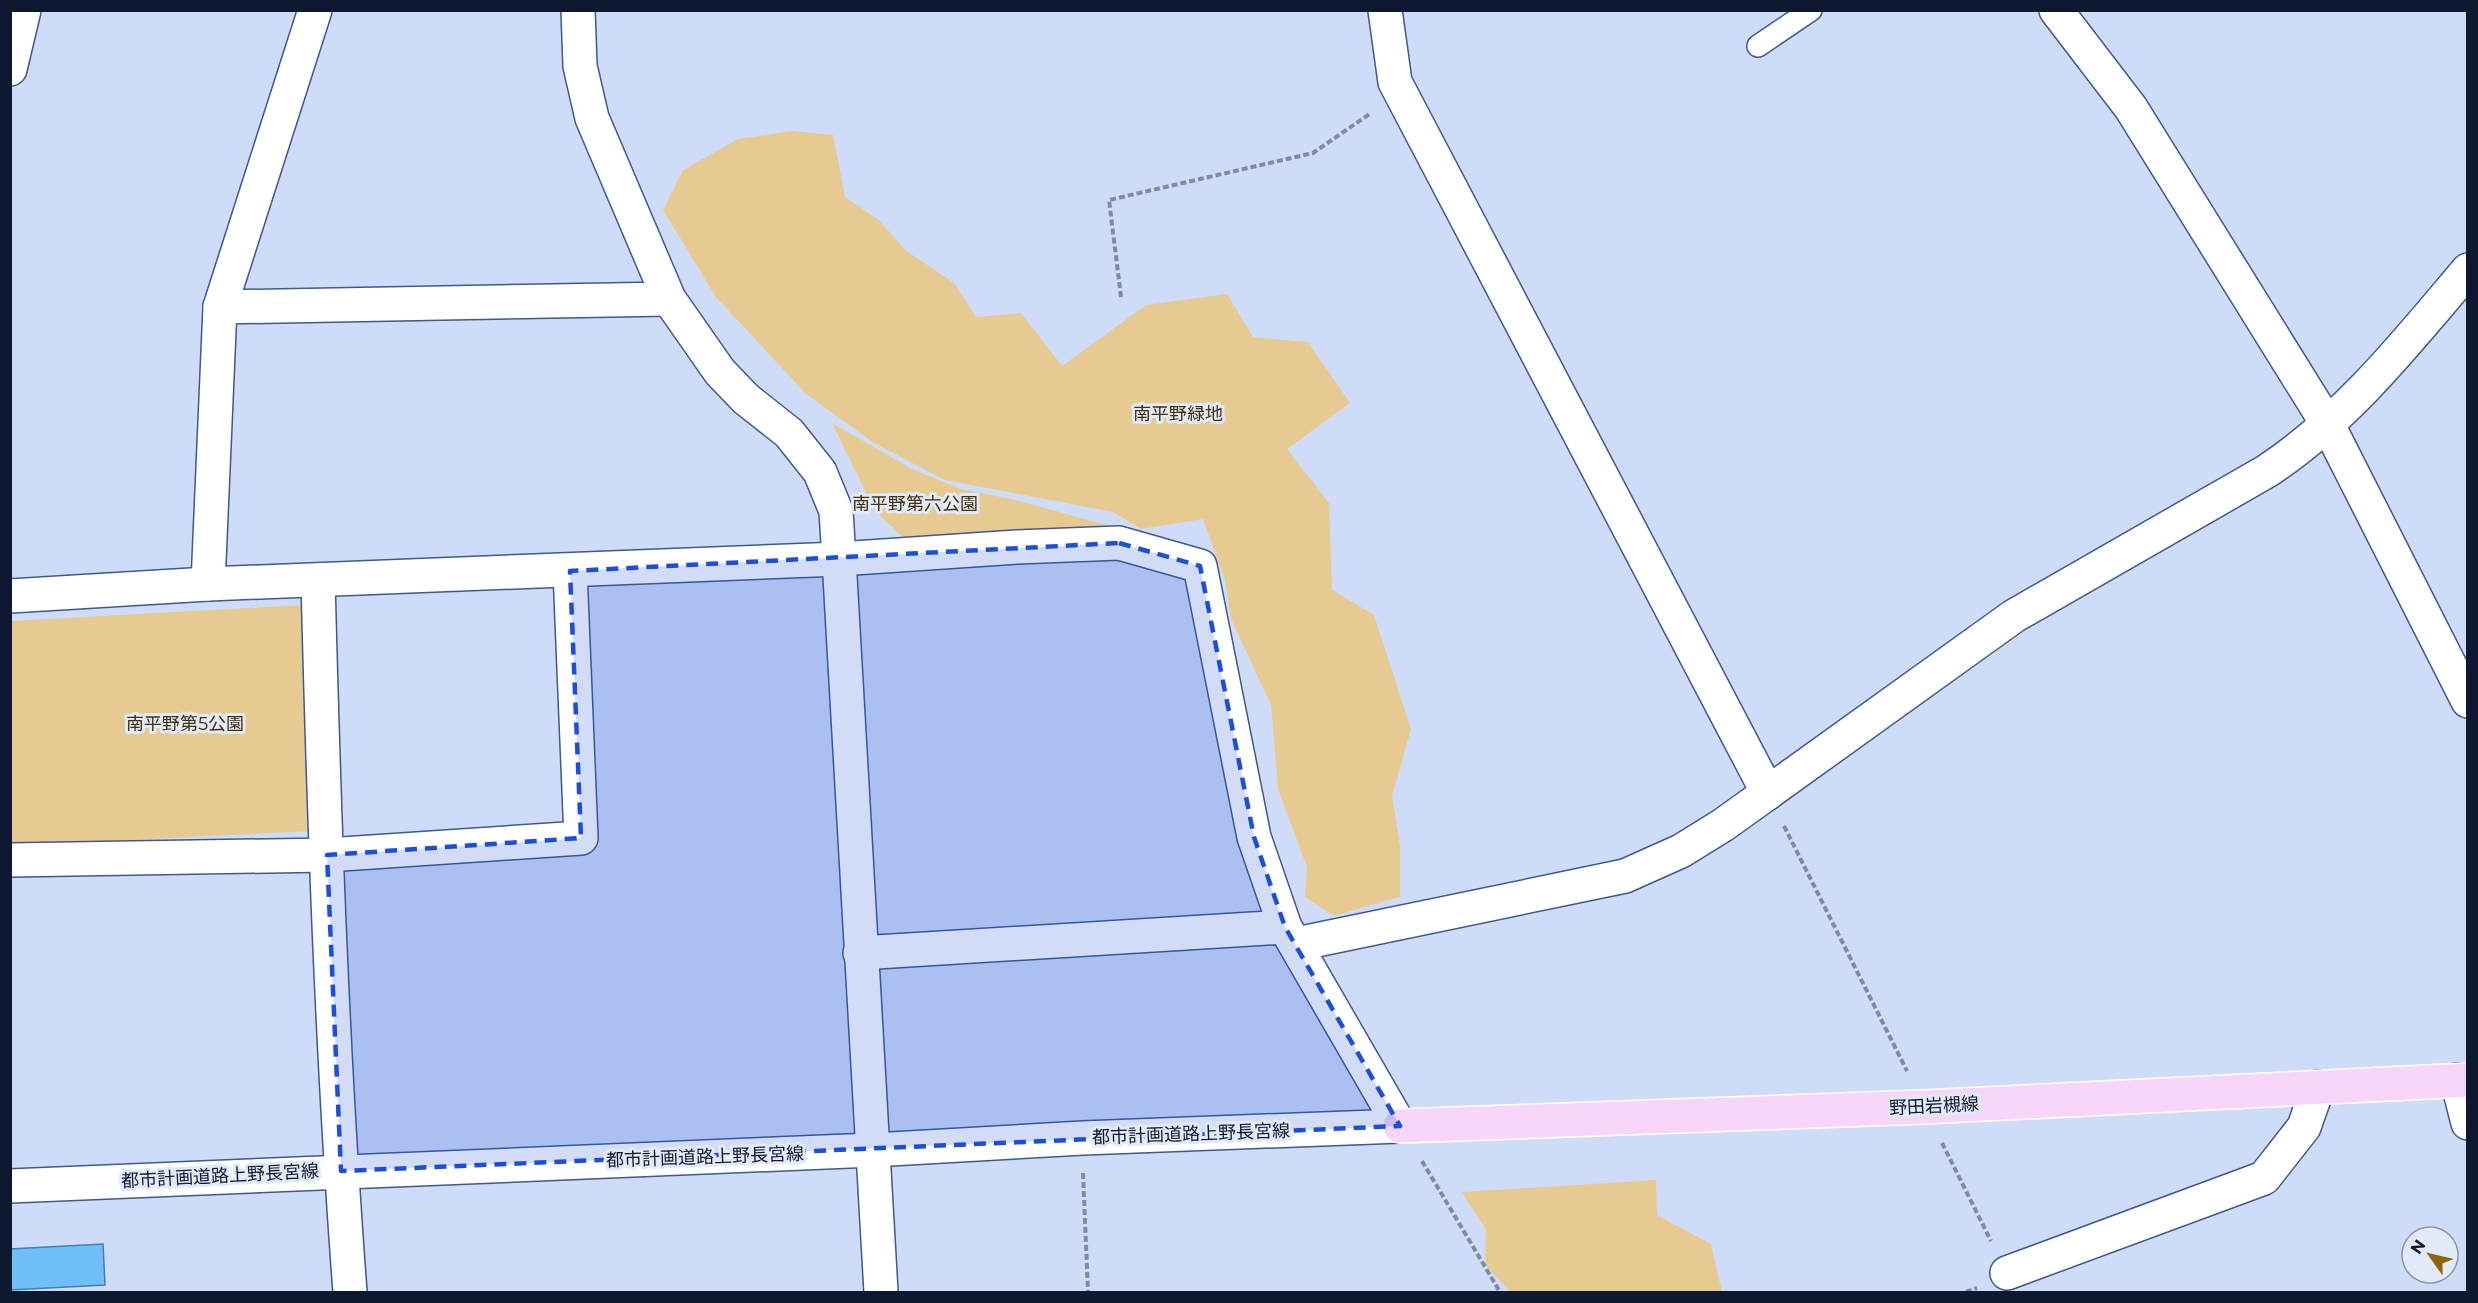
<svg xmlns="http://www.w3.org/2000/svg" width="2478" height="1303" font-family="Montserrat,'Noto Sans JP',sans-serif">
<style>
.green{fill:#e7ca92}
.building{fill:#70befa;stroke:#4080b0;stroke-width:1.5}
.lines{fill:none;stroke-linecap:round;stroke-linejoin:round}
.lane-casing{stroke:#3d5892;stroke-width:24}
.street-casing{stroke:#3d5892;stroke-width:36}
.secondary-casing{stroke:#3d5892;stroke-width:36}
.primary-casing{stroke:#fff;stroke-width:36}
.path{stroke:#7f8ba5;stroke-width:4;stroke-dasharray:6 3;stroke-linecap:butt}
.lane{stroke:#fff;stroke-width:21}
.street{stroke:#fff;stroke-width:33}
.secondary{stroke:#fff;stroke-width:33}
.primary{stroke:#f7d4fa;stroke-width:33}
.marked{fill:#1d4ed8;fill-opacity:0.2;stroke:#1d4ed8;stroke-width:4.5;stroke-dasharray:12 8;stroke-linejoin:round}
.labels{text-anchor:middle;stroke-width:6;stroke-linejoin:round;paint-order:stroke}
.park-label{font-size:18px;fill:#42310a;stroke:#e2e9f7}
.street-label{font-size:18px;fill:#0e1931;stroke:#e2e9f7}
</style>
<rect width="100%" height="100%" fill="#cfdcf7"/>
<g class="green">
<path d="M792 131 833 135 845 197 879 220 905 250 954 283 976 317 1021 313 1062 366 1146 305 1227 294 1253 337 1308 342 1350 403 1287 449 1329 503 1332 590 1374 615 1411 729 1392 796 1400 846V897L1334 916 1305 897 1307 867 1278 789 1271 705 1231 619 1225 580 1203 519 1141 529 1113 512 945 480 874 443 805 393 716 297 663 210 683 170 738 139Z"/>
<path d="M832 423 912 469 961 489 1016 500 1110 526 902 537 874 509Z"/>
<path d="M303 605 311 831 11 846V621Z"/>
<path d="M1656 1180 1657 1215 1711 1244 1722 1292H1510L1485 1264 1486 1230 1462 1192Z"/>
</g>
<path class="building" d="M103 1244 105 1285 10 1290V1249Z"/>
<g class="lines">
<g class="lane-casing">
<path id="lane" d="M1758 46 1811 10"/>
</g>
<g class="street-casing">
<g id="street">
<path d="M578 10 580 66 592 118 669 299 720 372 746 399 789 433 820 472 836 511 839 559"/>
<path d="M1385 10 1395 82 1768 793"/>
<path d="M2056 10 2131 108 2328 425 2468 701"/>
<path d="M10 69 24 10"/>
<path d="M220 307 669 299"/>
<path d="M318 580C324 817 332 1055 350 1292"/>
<path d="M208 584 220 307 315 10"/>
<path d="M10 596 208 584 839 559 1017 547 1119 543 1200 566 1254 837 1285 927 1400 1126"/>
<path d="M10 860 327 855 581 838 570 571"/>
<path d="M1297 944 1625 876 1681 851 1723 825 2014 616 2267 471C2347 418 2406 343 2468 270"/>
<path d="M860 953 1285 927"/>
<path d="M2457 1080 2468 1123"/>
<path d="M2007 1273 2264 1178 2304 1127 2318 1087"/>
</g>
</g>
<g class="secondary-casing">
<g id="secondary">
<path d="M839 559 881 1292"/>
<path d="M10 1186 873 1150 1083 1138 1400 1126"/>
</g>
</g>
<g class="primary-casing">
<path id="primary" d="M1400 1126 1924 1107 2468 1080"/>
</g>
<g class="path">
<path d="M1121 297 1109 200 1313 153 1371 113"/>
<path d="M1784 826 1907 1071"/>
<path d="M1942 1143 1991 1241"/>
<path d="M1422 1161 1500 1292"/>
<path d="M1083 1173 1088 1292"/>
<path d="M1966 1292 1977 1288"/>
</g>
<use href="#lane" class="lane"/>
<use href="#street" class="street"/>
<use href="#secondary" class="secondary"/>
<use href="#primary" class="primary"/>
</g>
<path class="marked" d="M1119 543 1200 566 1254 837 1285 927 1400 1126 341 1171 327 855 581 838 570 571Z"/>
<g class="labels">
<g class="park-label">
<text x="1178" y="420">南平野緑地</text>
<text x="915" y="510">南平野第六公園</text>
<text x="185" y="730">南平野第5公園</text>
</g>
<g class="street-label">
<text transform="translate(1934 1106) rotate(-3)" y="6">野田岩槻線</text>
<text transform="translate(1191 1134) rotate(-2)" y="6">都市計画道路上野長宮線</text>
<text transform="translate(705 1157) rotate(-2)" y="6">都市計画道路上野長宮線</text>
<text transform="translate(220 1176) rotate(-3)" y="6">都市計画道路上野長宮線</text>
</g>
</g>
<rect width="2478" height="1303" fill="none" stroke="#0e1931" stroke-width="24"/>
<g transform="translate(2430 1255) rotate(304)"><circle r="28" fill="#e2e9f7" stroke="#8d96a8" stroke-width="1.5"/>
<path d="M0-4.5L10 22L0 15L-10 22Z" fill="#8b6605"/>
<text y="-9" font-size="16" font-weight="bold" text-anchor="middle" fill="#0e1931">N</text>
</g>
</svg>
